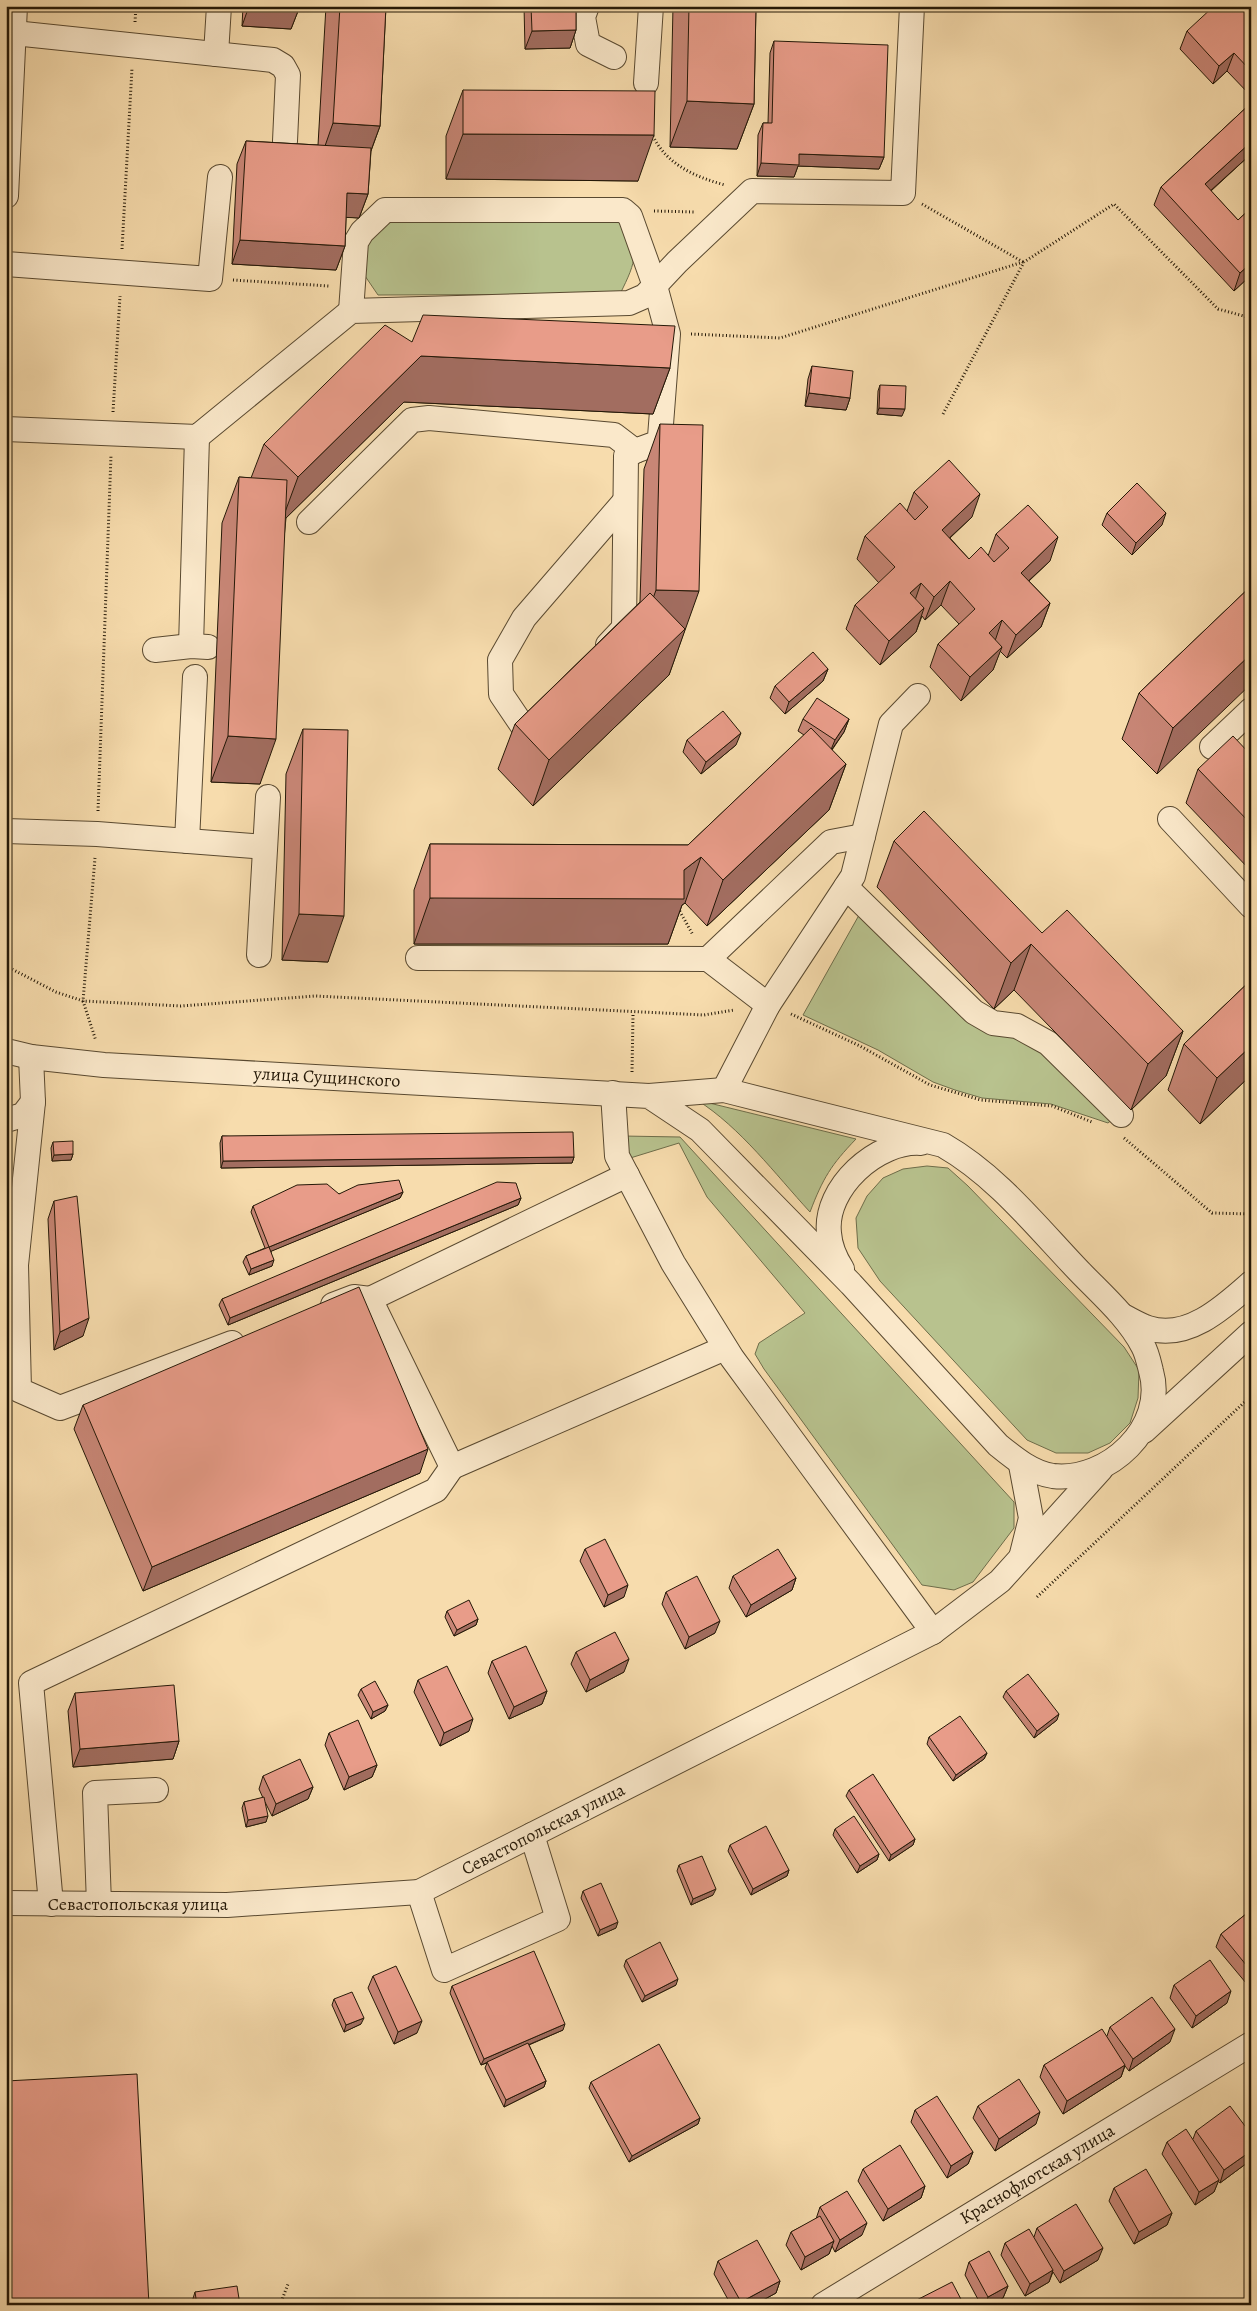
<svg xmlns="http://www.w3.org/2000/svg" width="1257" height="2311" font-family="Alegreya,serif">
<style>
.green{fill:#b8c28e;stroke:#6e6d4a}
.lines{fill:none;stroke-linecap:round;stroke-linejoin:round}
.minor-casing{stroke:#594930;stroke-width:26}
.path{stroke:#241807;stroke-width:3;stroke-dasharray:1 2.5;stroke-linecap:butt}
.minor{stroke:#fae8ca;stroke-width:24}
.wall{fill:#c88676;stroke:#241807}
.shaded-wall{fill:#a26d60;stroke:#241807}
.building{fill:#e89c89;stroke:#241807}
.labels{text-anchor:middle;stroke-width:4.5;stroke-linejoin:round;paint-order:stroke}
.street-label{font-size:18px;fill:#241807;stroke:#fae8ca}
</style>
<rect width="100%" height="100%" fill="#f7dcad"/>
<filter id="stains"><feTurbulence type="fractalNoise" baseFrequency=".004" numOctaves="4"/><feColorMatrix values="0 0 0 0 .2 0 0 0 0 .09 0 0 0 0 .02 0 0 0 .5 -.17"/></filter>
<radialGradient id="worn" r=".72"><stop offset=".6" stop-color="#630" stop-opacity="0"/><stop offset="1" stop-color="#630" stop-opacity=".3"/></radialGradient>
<g class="green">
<path d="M388 215H622C640 250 637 260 620 294L378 295 363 273 365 242Z"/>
<path d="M863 908 883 929 1017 1030 1114 1118 1108 1123 1051 1104 982 1098 955 1090 933 1082 878 1050 803 1015Z"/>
<path d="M697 1100 856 1139C831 1165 823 1178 810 1212 775 1174 741 1128 697 1100Z"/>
<path d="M623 1136 680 1137 1014 1502V1528L973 1582 954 1590 922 1585 764 1369 755 1354 759 1343 805 1313 707 1197 679 1143 627 1159Z"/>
<path d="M927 1166 948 1168 968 1186 1124 1347 1139 1370 1138 1398 1130 1423 1110 1443 1088 1453H1056L1027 1440 880 1281 858 1248 856 1218 867 1196 883 1178 903 1169Z"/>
</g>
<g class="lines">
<g class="minor-casing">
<g id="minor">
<path d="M587 6 583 17 588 44 614 57"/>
<path d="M14 33 273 60 283 66 288 75 285 141"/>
<path d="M216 54 219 6"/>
<path d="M646 83 651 6"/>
<path d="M6 196 15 6"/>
<path d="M6 264 210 279 220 177"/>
<path d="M351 311 356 242 362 232 385 210H623L630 216 655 286 668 334 660 437 657 443 635 451 626 456 624 628 608 645"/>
<path d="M6 429 197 437 351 311 629 303 645 296 677 262 752 191 903 193 912 6"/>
<path d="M309 522 412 420 429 418 614 435 635 451"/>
<path d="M191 646 197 437"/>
<path d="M155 650 191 646 208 647"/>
<path d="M524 728 501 694 500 660 524 618 625 501"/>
<path d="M1212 747 1251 710"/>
<path d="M1170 819 1251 906"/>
<path d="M6 831 97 834 265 847"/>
<path d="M187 841 195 677"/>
<path d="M846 887 974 1012 993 1023 1017 1026 1048 1043 1121 1115"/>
<path d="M259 955 268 797"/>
<path d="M418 958 708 959 768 1005"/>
<path d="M708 959 831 842 863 836"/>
<path d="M6 1051 31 1057 104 1065 649 1096 724 1090 943 1145C997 1176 1036 1226 1079 1271 1101 1294 1128 1317 1143 1346 1147 1353 1149 1363 1151 1371 1167 1427 1108 1482 1053 1476 1032 1473 1014 1458 998 1445L851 1284 700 1130 649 1096"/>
<path d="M31 1057 33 1102 16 1265 19 1390 60 1408 232 1343"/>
<path d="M724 1090 768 1005 853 876 891 724 918 696"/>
<path d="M613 1093 617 1156 673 1263 732 1358 933 1632"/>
<path d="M6 1120 23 1115 33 1102"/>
<path d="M842 1269C835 1258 830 1247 829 1233 824 1188 877 1140 921 1143"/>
<path d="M370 1299 627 1175"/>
<path d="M1123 1316C1131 1320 1139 1325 1148 1328 1187 1341 1224 1307 1251 1283"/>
<path d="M1144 1431 1251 1333"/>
<path d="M1021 1465 1031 1518 1022 1554"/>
<path d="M452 1467 725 1348"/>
<path d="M419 1892 444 1970 558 1919 532 1835"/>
<path d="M6 1903 227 1905 419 1892 933 1632 1000 1581 1101 1469"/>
<path d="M51 1904 31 1683 436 1490 452 1467 370 1299 354 1297 333 1305"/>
<path d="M99 1904 95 1793 156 1790"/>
<path d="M823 2305 1251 2044"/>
</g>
</g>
<g class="path">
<path d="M135 22 136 6"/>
<path d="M653 136C666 164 695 177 725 185"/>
<path d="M922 204 1023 262"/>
<path d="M654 211 695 212"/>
<path d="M122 249 132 68"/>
<path d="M233 280 329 286"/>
<path d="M691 334 780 338 1023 262"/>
<path d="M113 412 120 296"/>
<path d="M943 414 1024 262 1114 204 1218 309 1251 318"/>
<path d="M98 811 111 455"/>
<path d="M95 858 83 1001 96 1041"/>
<path d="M678 908 693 935"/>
<path d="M6 966 56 992 83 1001 181 1006 315 996 704 1015 734 1010"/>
<path d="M791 1014 860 1046 930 1085 981 1100 1052 1106 1092 1122"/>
<path d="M632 1072 633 1015"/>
<path d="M1124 1138 1212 1213 1251 1214"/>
<path d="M1037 1597 1251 1396"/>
<path d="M280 2305 288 2284"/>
</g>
<use href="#minor" class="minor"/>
</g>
<g class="wall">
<path d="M243 6H300L291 29 242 26Z"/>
<path d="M326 6H386L380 126 371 151 368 194 359 218 346 217 345 246 336 270 232 264 237 164 246 141 318 145Z"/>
<path d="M524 6H576V30L570 48 525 49Z"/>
<path d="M673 6H756L754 104 737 149 670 147Z"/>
<path d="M1251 6V96L1227 71 1213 84 1180 49 1187 31Z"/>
<path d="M774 41 884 157 879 169 798 166 794 177 757 176 758 135 763 123H768L770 53Z"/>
<path d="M463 90 638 181 446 179V136Z"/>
<path d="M1251 103V154L1211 191 1238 220 1251 208V275L1234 291 1154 205 1161 187Z"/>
<path d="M412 342 670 368 653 414 404 402 286 518 260 784 211 782 222 523 239 477 251 478 264 444Z"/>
<path d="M812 366 850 398 846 410 805 406 808 379Z"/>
<path d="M880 385 902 416 877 414 878 391Z"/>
<path d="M660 424 685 629 669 675 533 806 498 769 515 724 640 602 644 469Z"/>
<path d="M914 492 972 517 950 538 969 559 988 556 996 534 1050 561 1029 581 1050 603 1041 627 1007 658 1000 651 993 670 961 701 930 667 938 644 959 624 941 605 925 620 922 616 916 632 880 665 846 629 855 605 879 583 857 559 865 536 907 511Z"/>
<path d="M1107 513 1162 525 1132 555 1102 525Z"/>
<path d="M1251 586 1157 774 1122 739 1139 693Z"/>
<path d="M828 669 823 681 785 714 770 698 775 686Z"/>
<path d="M803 719H849L844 732 832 750 846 764 829 810 707 926 685 903 682 905 668 944H414V890L430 844 688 845 804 735 798 731Z"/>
<path d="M303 729 328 962 282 960 286 774Z"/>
<path d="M687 740 736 745 701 774 683 752Z"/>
<path d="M1251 755V871L1186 803 1198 769Z"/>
<path d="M894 841 1042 933 1183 1031 1166 1076 1131 1110 1014 990 994 1009 877 887Z"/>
<path d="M1251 980V1075L1200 1124 1168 1090 1184 1044Z"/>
<path d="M222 1136 574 1157 572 1163 221 1168 220 1143Z"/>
<path d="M53 1142 73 1154 71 1160 52 1161 51 1148Z"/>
<path d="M403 1192 400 1198 271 1251 272 1266 249 1275 243 1262 246 1256 265 1248 251 1212 253 1206 339 1194Z"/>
<path d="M521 1198 518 1205 228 1325 219 1305 222 1299Z"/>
<path d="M54 1201 83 1336 54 1350 48 1219Z"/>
<path d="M83 1405 420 1473 143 1591 74 1429Z"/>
<path d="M585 1549 624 1597 604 1607 580 1561Z"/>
<path d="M733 1576 796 1578 792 1590 746 1617 729 1588Z"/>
<path d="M666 1592 715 1633 685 1649 662 1604Z"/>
<path d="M447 1611 478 1619 476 1625 454 1636 445 1617Z"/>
<path d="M576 1652 624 1672 586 1692 571 1664Z"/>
<path d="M492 1661 547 1691 542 1704 509 1719 488 1673Z"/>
<path d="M418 1680 469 1731 440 1746 414 1692Z"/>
<path d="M361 1689 388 1705 385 1711 371 1719 358 1695Z"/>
<path d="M1006 1691 1057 1720 1034 1738 1003 1697Z"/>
<path d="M75 1693 179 1741 173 1759 73 1767 68 1711Z"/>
<path d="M329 1733 377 1765 372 1777 344 1790 325 1745Z"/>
<path d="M929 1737 987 1753 984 1759 953 1781 927 1744Z"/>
<path d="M263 1776 313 1787 308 1799 272 1816 265 1802 266 1822 246 1827 242 1808 244 1802 263 1798 259 1789Z"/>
<path d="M849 1790 915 1839 913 1845 889 1861 846 1796Z"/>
<path d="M835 1829 879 1854 877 1860 857 1873 833 1835Z"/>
<path d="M730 1845 789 1870 787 1876 751 1895 728 1851Z"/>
<path d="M679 1865 713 1895 691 1905 677 1871Z"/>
<path d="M583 1891 616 1928 598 1936 581 1898Z"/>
<path d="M1251 1910V1989L1216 1947 1221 1934Z"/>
<path d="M626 1960 676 1985 642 2002 624 1966Z"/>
<path d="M373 1976 417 2033 394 2044 368 1988Z"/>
<path d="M1174 1985 1227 2003 1192 2028 1170 1998Z"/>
<path d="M452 1986 563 2030 529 2045 546 2081 544 2087 504 2107 485 2068 487 2063 481 2065 450 1993Z"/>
<path d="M334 1999 361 2024 344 2032 332 2005Z"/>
<path d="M1110 2027 1170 2042 1129 2071 1125 2066 1121 2077 1063 2114 1040 2077 1044 2065 1107 2036Z"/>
<path d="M591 2082 700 2118 698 2124 629 2162 589 2088Z"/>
<path d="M978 2106 1036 2124 995 2151 973 2118Z"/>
<path d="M915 2110 973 2152 968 2164 947 2178 911 2122Z"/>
<path d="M1196 2131 1251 2134V2160L1220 2183 1218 2181 1214 2192 1195 2205 1162 2154 1167 2142 1193 2139Z"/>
<path d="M863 2169 925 2186 921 2198 883 2221 858 2181Z"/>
<path d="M1114 2188 1172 2213 1167 2225 1134 2244 1109 2201Z"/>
<path d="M820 2207 862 2235 835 2252 832 2246 829 2254 801 2270 786 2245 791 2232 816 2219Z"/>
<path d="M1037 2228 1098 2260 1060 2283 1053 2272 1049 2282 1025 2296 1001 2255 1005 2243 1034 2237Z"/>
<path d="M718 2261 780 2281 776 2293 754 2305H731L714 2274Z"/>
<path d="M969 2262 1008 2286 1003 2298 991 2305H981L965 2275Z"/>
<path d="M195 2292 240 2305H191Z"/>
</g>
<g class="shaded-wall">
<path d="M249 6H300L291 29 242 26Z"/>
<path d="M576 30 570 48 525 49 532 31Z"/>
<path d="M1234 53 1227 71 1213 84 1219 66Z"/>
<path d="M687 101 754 104 737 149 670 147Z"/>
<path d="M333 123 380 126 363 172 317 169Z"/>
<path d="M463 134 654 135 638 181 446 179Z"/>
<path d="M1251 142V154L1198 202 1205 184Z"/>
<path d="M799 154 884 157 879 169 798 166 794 177 757 176 761 163Z"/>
<path d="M347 193 368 194 359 218 339 217Z"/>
<path d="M240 240 345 246 336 270 232 264Z"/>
<path d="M1251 263V275L1234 291 1240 273Z"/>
<path d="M421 356 670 368 653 414 404 402 281 523 298 477Z"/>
<path d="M809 393 850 398 846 410 805 406Z"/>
<path d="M879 408 905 409 902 416 877 414Z"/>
<path d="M980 494 972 517 933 553 942 530Z"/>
<path d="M1166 513 1162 525 1132 555 1136 543Z"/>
<path d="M1058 537 1050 561 1012 596 1021 573Z"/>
<path d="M950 581 941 605 925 620 934 597Z"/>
<path d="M921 583 913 606 910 593Z"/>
<path d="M656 590 699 591 669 675 533 806 549 760 640 635Z"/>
<path d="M1050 603 1041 627 1007 658 1016 635Z"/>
<path d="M924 608 916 632 880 665 889 641Z"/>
<path d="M1002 620 994 644 989 633Z"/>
<path d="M1002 647 993 670 961 701 970 677Z"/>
<path d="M1251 654V684L1157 774 1173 728Z"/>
<path d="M828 669 823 681 785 714 789 702Z"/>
<path d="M849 719 844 732 830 752 835 740Z"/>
<path d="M741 733 736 745 701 774 706 762Z"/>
<path d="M228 736 276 739 260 784 211 782Z"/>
<path d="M846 764 829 810 707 926 723 880Z"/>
<path d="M701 857 685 903 682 905 668 944H414L430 898 684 870Z"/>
<path d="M299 914 344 916 328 962 282 960Z"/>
<path d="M1031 944 1014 990 994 1009 1011 963Z"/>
<path d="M1183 1031 1166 1076 1131 1110 1148 1064Z"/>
<path d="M1251 1046V1075L1200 1124 1217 1078Z"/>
<path d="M73 1154 71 1160 52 1161 54 1155Z"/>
<path d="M574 1157 572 1163 221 1168 223 1161Z"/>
<path d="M403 1192 400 1198 267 1253 269 1247Z"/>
<path d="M521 1198 518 1205 228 1325 230 1318Z"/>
<path d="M274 1260 272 1266 249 1275 251 1269Z"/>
<path d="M89 1318 83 1336 54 1350 60 1332Z"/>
<path d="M428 1449 420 1473 143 1591 152 1567Z"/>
<path d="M796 1578 792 1590 746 1617 751 1605Z"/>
<path d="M628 1585 624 1597 604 1607 608 1595Z"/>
<path d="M478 1619 476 1625 454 1636 457 1630Z"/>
<path d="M720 1621 715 1633 685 1649 689 1637Z"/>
<path d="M629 1659 624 1672 586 1692 590 1680Z"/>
<path d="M547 1691 542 1704 509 1719 514 1707Z"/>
<path d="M388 1705 385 1711 371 1719 373 1712Z"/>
<path d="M1059 1714 1057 1720 1034 1738 1037 1731Z"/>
<path d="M473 1719 469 1731 440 1746 444 1733Z"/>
<path d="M179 1741 173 1759 73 1767 80 1749Z"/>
<path d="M987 1753 984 1759 953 1781 956 1775Z"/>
<path d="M377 1765 372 1777 344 1790 349 1777Z"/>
<path d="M313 1787 308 1799 272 1816 276 1804Z"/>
<path d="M268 1816 266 1822 246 1827 248 1820Z"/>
<path d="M915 1839 913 1845 889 1861 891 1855Z"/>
<path d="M879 1854 877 1860 857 1873 860 1866Z"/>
<path d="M789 1870 787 1876 751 1895 753 1889Z"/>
<path d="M716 1889 713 1895 691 1905 693 1899Z"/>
<path d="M618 1922 616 1928 598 1936 600 1930Z"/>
<path d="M678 1979 676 1985 642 2002 645 1996Z"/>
<path d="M1231 1991 1227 2003 1192 2028 1196 2016Z"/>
<path d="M364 2018 361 2024 344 2032 346 2025Z"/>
<path d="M422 2021 417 2033 394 2044 398 2032Z"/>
<path d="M565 2024 563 2030 481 2065 484 2059Z"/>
<path d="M1175 2029 1170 2042 1129 2071 1133 2059Z"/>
<path d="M1125 2065 1121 2077 1063 2114 1067 2101Z"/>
<path d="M546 2081 544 2087 504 2107 506 2100Z"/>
<path d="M1040 2112 1036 2124 995 2151 999 2139Z"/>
<path d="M700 2118 698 2124 629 2162 632 2156Z"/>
<path d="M1251 2151V2160L1220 2183 1224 2170Z"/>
<path d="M973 2152 968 2164 947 2178 951 2166Z"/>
<path d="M1219 2180 1214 2192 1195 2205 1199 2192Z"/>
<path d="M925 2186 921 2198 883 2221 888 2209Z"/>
<path d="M1172 2213 1167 2225 1134 2244 1139 2232Z"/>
<path d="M867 2223 862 2235 835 2252 840 2240Z"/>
<path d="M834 2241 829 2254 801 2270 805 2257Z"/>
<path d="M1103 2248 1098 2260 1060 2283 1064 2271Z"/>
<path d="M1053 2270 1049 2282 1025 2296 1030 2284Z"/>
<path d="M780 2281 776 2293 754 2305H740L741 2302Z"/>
<path d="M1008 2286 1003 2298 991 2305H985L988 2297Z"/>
</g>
<g class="building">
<path d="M340 6H386L380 126 333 123Z"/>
<path d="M531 6H576V30L532 31Z"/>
<path d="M689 6H756L754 104 687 101Z"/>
<path d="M1214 6H1251V71L1234 53 1219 66 1187 31Z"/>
<path d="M774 41 888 45 884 157 799 154V165L761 163 763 123H772Z"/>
<path d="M463 90 655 91 654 135 463 134Z"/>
<path d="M1251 103V142L1205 184 1238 220 1251 208V263L1240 273 1161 187Z"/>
<path d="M246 141 371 148 368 194 347 193 345 246 240 240Z"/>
<path d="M423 315 675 326 670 368 421 356 298 477 264 444 385 325 412 342Z"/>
<path d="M812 366 853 371 850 398 809 393Z"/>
<path d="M880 385 906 386 905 409 879 408Z"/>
<path d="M660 424 703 425 699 591 656 590Z"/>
<path d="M949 460 980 494 942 530 969 559 981 547 994 562 1009 548 996 534 1028 505 1058 537 1021 573 1050 603 1016 635 1002 620 989 633 1002 647 970 677 938 644 975 609 950 581 934 597 921 583 910 593 924 608 889 641 855 605 895 567 865 536 900 503 915 520 928 507 914 492Z"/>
<path d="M239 477 287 480 276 739 228 736Z"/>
<path d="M1137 483 1166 513 1136 543 1107 513Z"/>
<path d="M1251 586V654L1173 728 1139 693Z"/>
<path d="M650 593 685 629 549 760 515 724Z"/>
<path d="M813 652 828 669 789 702 775 686Z"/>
<path d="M817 698 849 719 835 740 803 719Z"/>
<path d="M723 711 741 733 706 762 687 740Z"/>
<path d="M811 728 846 764 723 880 701 857 684 870V899L430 898V844L688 845Z"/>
<path d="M303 729 348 730 344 916 299 914Z"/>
<path d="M1233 736 1251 755V824L1198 769Z"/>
<path d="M924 811 1042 933 1067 910 1183 1031 1148 1064 1031 944 1011 963 894 841Z"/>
<path d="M1251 980V1046L1217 1078 1184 1044Z"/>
<path d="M6 1108H10L9 1200 6 1199Z"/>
<path d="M573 1132 574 1157 223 1161 222 1136Z"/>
<path d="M73 1141V1154L54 1155 53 1142Z"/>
<path d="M399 1180 403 1192 269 1247 253 1206 297 1185 327 1184 339 1194 358 1185Z"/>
<path d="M497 1182 516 1183 521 1198 230 1318 222 1299Z"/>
<path d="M77 1196 89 1318 60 1332 54 1201Z"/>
<path d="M269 1247 274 1260 251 1269 246 1256Z"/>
<path d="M359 1287 428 1449 152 1567 83 1405Z"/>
<path d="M605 1539 628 1585 608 1595 585 1549Z"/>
<path d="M778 1549 796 1578 751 1605 733 1576Z"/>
<path d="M697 1576 720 1621 689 1637 666 1592Z"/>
<path d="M469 1600 478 1619 457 1630 447 1611Z"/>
<path d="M615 1632 629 1659 590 1680 576 1652Z"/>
<path d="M526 1646 547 1691 514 1707 492 1661Z"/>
<path d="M447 1666 473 1719 444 1733 418 1680Z"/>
<path d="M1028 1674 1059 1714 1037 1731 1006 1691Z"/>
<path d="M375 1681 388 1705 373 1712 361 1689Z"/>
<path d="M174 1685 179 1741 80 1749 75 1693Z"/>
<path d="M960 1716 987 1753 956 1775 929 1737Z"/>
<path d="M358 1720 377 1765 349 1777 329 1733Z"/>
<path d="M300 1759 313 1787 276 1804 263 1776Z"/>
<path d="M873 1774 915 1839 891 1855 849 1790Z"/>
<path d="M264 1797 268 1816 248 1820 244 1802Z"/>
<path d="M854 1816 879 1854 860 1866 835 1829Z"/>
<path d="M766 1826 789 1870 753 1889 730 1845Z"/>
<path d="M702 1856 716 1889 693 1899 679 1865Z"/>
<path d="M601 1883 618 1922 600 1930 583 1891Z"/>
<path d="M1251 1910V1971L1221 1934Z"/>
<path d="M660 1942 678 1979 645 1996 626 1960Z"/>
<path d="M534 1951 565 2024 484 2059 452 1986Z"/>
<path d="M1210 1960 1231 1991 1196 2016 1174 1985Z"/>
<path d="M396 1966 422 2021 398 2032 373 1976Z"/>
<path d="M352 1992 364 2018 346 2025 334 1999Z"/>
<path d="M1152 1997 1175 2029 1133 2059 1110 2027Z"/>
<path d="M1102 2029 1125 2065 1067 2101 1044 2065Z"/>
<path d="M528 2043 546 2081 506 2100 487 2062Z"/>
<path d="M659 2044 700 2118 632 2156 591 2082Z"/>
<path d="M137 2074 149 2305H6V2081Z"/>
<path d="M1019 2079 1040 2112 999 2139 978 2106Z"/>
<path d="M937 2096 973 2152 951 2166 915 2110Z"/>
<path d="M1230 2106 1251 2134V2151L1224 2170 1196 2131Z"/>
<path d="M1186 2129 1219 2180 1199 2192 1167 2142Z"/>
<path d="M900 2145 925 2186 888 2209 863 2169Z"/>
<path d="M1146 2169 1172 2213 1139 2232 1114 2188Z"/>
<path d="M847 2191 867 2223 840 2240 820 2207Z"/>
<path d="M1076 2204 1103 2248 1064 2271 1037 2228Z"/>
<path d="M820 2216 834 2241 805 2257 791 2232Z"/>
<path d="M1029 2229 1053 2270 1030 2284 1005 2243Z"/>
<path d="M757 2240 780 2281 741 2302 718 2261Z"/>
<path d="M989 2251 1008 2286 988 2297 969 2262Z"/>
<path d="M952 2282 964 2305H907Z"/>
<path d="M237 2286 240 2305H197L195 2292Z"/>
</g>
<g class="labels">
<g class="street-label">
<text transform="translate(327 1077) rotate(3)" y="6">улица Сущинского</text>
<text transform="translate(543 1829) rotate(-27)" y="6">Севастопольская улица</text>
<text x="138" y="1910">Севастопольская улица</text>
<text transform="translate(1037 2174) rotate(-31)" y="6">Краснофлотская улица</text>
</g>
</g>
<rect width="1257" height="2311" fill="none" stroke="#f7dcad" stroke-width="25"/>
<rect x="8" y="8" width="1242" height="2296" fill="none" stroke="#241807" stroke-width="2.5"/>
<rect x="12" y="12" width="1232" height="2286" fill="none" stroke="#241807"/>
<rect width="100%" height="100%" filter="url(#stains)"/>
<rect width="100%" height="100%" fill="url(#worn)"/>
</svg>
